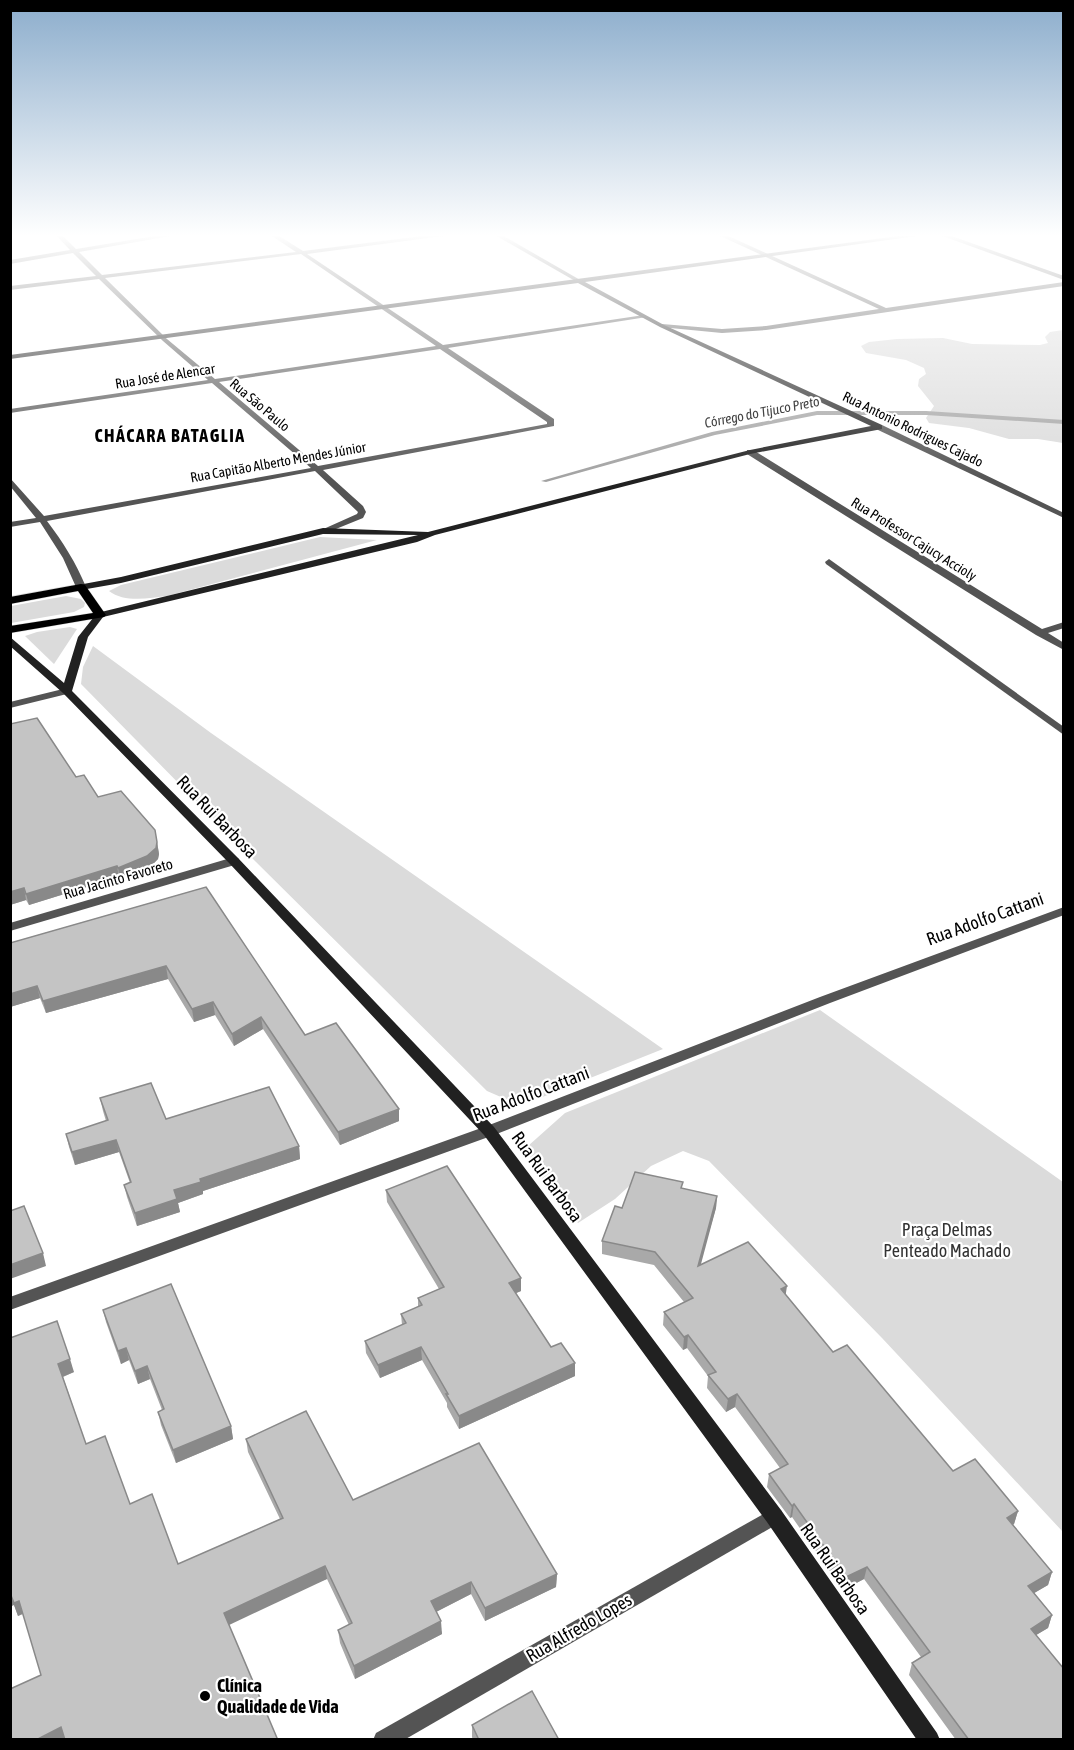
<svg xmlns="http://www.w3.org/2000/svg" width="1074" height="1750" font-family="'Asap Condensed',sans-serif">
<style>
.green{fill:#dbdbdb}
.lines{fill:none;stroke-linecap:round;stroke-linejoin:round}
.stream{fill:#a2a2a2;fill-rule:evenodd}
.primary-casing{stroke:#dbdbdb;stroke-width:1}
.street{fill:#545454;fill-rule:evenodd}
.secondary{fill:#212121;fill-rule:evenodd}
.primary{fill:#000;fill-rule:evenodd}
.wall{fill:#a9a9a9}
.shaded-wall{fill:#898989}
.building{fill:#c4c4c4;stroke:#898989;stroke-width:1.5}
.poi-dot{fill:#000;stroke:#fff;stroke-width:2}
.labels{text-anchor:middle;stroke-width:4.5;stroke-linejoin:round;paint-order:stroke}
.far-street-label{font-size:14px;fill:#000;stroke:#fff}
.far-water-label{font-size:14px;font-style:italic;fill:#434343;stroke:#fff}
.street-label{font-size:15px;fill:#000;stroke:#fff}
.far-district-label{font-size:18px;font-weight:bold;letter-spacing:1.5px;fill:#000;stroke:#fff}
.near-street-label{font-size:18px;fill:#000;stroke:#fff}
.near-park-label{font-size:18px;fill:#323232;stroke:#fff}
.near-poi-label{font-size:18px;font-weight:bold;fill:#000;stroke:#fff;text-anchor:start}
</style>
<rect width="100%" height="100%" fill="#fff"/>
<g class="green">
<path d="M1063 330V443L1038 439H1009L969 428 929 423 926 418 934 406 918 386 919 379 926 374 924 368 906 360 866 353 861 346 869 342 897 339 943 338 972 344 1040 345 1048 343 1045 337 1050 332Z"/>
<path d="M320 537 377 540 167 596C150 598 124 603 109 591L121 585Z"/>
<path d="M66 596 81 599 85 603 84 607 74 612 11 623V606Z"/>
<path d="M70 627 77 629 54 664 25 636 37 632Z"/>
<path d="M93 646 211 733 663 1049 535 1100 512 1102 487 1091 255 861 81 684 83 667Z"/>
<path d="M820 1010 1063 1182V1532L882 1338 709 1161 683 1151 651 1166 615 1199 578 1223 532 1166 528 1146 565 1113Z"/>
</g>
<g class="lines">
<path class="stream" d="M817 411H926L1064 420V424L926 415H817L715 435 546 482 541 481 712 432Z"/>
<g class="primary-casing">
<path id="primary" d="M81 584 85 585 106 615 104 617 10 633V626L93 613 78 591 10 604V597Z"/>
</g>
<g class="street">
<path d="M55 234H61L76 249 167 234H182L79 252 102 275 296 252 269 234H276L303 251 438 234H458L307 254 443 345 644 315 647 317 448 348 554 419V426L323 470 363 506 366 512 363 518 326 533 319 531 357 514 358 512 315 471 47 521C63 542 76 563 86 587L81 590 76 587 63 558 40 522 10 527V522L36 518 10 486V478L44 516 311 468 212 383 10 413V409L208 380 163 341 99 279 10 290V286L96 276 73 253 10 264V260L70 250ZM301 254 436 346 215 379 167 339 105 278ZM440 349 547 422V424L318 466 219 382Z"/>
<path d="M493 234H500L582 281 577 282Z"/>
<path d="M716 234H724L886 308 1064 282V286L766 330 722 333 660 327V325L662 324 722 329 766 326 879 309Z"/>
<path d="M937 234H946L1064 276V280Z"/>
<path d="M876 425H882L1064 513V518L876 429Z"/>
<path d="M747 450H753L1042 629 1064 622V628L1048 633 1064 643V650L1036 635 747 454Z"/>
<path d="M829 559 1064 727V735L826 564 825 562Z"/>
<path d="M67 688 72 691 71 693 10 708V702Z"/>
<path d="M234 857 238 858 240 861 238 864 10 931V923Z"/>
<path d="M1064 907V915L830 1003 494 1135 10 1310V1297L484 1127 820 997Z"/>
<path d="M774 1508 781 1510 783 1516 781 1522 404 1740H373L376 1733Z"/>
</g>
<path class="secondary" d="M913 234H931L585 282 664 325 882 425V429L750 454 435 535 417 542 103 617 88 637 72 691 238 858 494 1127 781 1510 937 1733 940 1740H917L767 1522 484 1135 230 864 63 693 10 646V637L64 683 78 637 97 613 418 535 323 534 121 583 81 590 78 589V585L121 577 323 528 428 532 750 450 871 426 660 327 578 283 10 359V355Z"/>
<use href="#primary" class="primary"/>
</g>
<g class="wall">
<path d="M10 724 76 777 98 797 155 830 159 854 158 859 149 868 120 879 119 877 29 905 26 900 10 905Z"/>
<path d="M206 887 305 1035 399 1121 340 1145 263 1029 234 1046 215 1015 194 1022 168 979 46 1013 40 998 10 1007V943Z"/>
<path d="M100 1098 166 1119 299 1146 300 1159 203 1191V1194L178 1203 180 1212 137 1226 127 1197 124 1185 130 1183 119 1152 75 1165 69 1147 66 1134 106 1121 103 1111Z"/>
<path d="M682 1189 717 1196 716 1208 700 1264 786 1295 833 1352 953 1471 1018 1511 1014 1524 1013 1525 1052 1572 1048 1585 1034 1593 1052 1615 1048 1628 1036 1635 1064 1740H956L909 1675 912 1663 921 1657 864 1579 843 1590 792 1517 790 1518 767 1487 769 1474 780 1468 735 1407 726 1412 707 1388 708 1376 687 1348 683 1350 663 1325 664 1312 684 1302 654 1265 602 1254V1241L622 1208Z"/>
<path d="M386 1190 521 1278V1291L516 1293 551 1347 575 1376 459 1429 447 1407V1403L422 1360 380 1378 366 1353 365 1341 402 1325 401 1314 418 1307V1298L439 1289 387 1202Z"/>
<path d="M103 1310 231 1426 233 1439 176 1463 161 1425 158 1412 162 1410 150 1379 138 1384 129 1360 121 1364 106 1322Z"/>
<path d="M10 1338 74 1372 63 1377 86 1444 130 1504 178 1564 280 1519 248 1452 246 1439 353 1500 557 1574 556 1587 485 1621 471 1594 436 1612 442 1634 355 1679 340 1643 338 1630 349 1625 327 1579 41 1675 23 1614 18 1616 14 1605Z"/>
<path d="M472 1725 559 1740H473L472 1737Z"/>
</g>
<g class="shaded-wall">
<path d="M157 842 159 854 158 859 149 868 120 879 118 868Z"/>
<path d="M117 866 119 877 29 905 26 894Z"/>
<path d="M24 888 26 900 10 905V892Z"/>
<path d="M166 966 168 979 46 1013 43 1001Z"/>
<path d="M37 986 40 998 10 1007V994Z"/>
<path d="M213 1002 215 1015 194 1022 192 1009Z"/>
<path d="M261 1017 263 1029 234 1046 232 1034Z"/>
<path d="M399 1109V1121L340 1145 338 1132Z"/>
<path d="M116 1140 119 1152 75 1165 72 1152Z"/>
<path d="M299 1146 300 1159 203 1191V1194L178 1203 180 1212 137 1226 135 1213 174 1190 200 1179Z"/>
<path d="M717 1196 716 1208 697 1279 698 1266Z"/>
<path d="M43 1253 46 1266 10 1279V1265Z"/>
<path d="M521 1278V1291L509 1296V1283Z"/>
<path d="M787 1286 785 1299 781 1289Z"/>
<path d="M688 1335 687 1348 683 1350 684 1337Z"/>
<path d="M421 1347 422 1360 380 1378 378 1365Z"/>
<path d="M126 1348 129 1360 121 1364 118 1351Z"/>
<path d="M70 1359 74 1372 62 1377 58 1364Z"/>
<path d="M575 1363V1376L459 1429V1416Z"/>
<path d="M147 1366 150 1379 138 1384 135 1371Z"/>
<path d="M737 1394 735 1407 726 1412 728 1399Z"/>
<path d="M231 1426 233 1439 176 1463 173 1450Z"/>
<path d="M794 1504 792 1517 790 1518 792 1506Z"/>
<path d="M1018 1511 1014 1524 1003 1530 1007 1518Z"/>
<path d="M325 1566 327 1579 227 1626 224 1613Z"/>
<path d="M867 1567 864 1579 843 1590 846 1577Z"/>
<path d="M1052 1572 1048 1585 1024 1599 1028 1586Z"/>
<path d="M557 1574 556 1587 485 1621V1608Z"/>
<path d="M471 1582V1594L432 1614 431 1601Z"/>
<path d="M10 1592 19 1601 24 1613 18 1616 14 1605 10 1607Z"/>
<path d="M1052 1615 1048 1628 1026 1641 1031 1629Z"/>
<path d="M441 1621 442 1634 355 1679 354 1666Z"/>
<path d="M61 1727 65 1740H36Z"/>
</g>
<g class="building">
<path d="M37 718 76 777 84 775 98 797 121 791 155 830 157 842 156 848 147 856 118 868 117 866 26 894 24 888 10 892V724Z"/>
<path d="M206 887 305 1035 336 1023 399 1109 338 1132 261 1017 232 1034 213 1002 192 1009 166 966 43 1001 37 986 10 994V943Z"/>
<path d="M151 1083 166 1119 269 1087 299 1146 200 1179 201 1182 174 1190 177 1199 135 1213 124 1185 131 1182 116 1140 72 1152 66 1134 108 1120 100 1098Z"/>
<path d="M447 1166 521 1278 509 1283 551 1347 561 1343 575 1363 459 1416 446 1394H448L421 1347 378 1365 365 1341 406 1323 401 1314 422 1305 418 1298 444 1287 386 1190Z"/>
<path d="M635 1172 683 1182 681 1188 717 1196 698 1266 748 1242 787 1286 781 1289 833 1352 847 1345 953 1471 975 1459 1018 1511 1007 1518 1052 1572 1028 1586 1052 1615 1031 1629 1064 1669V1740H969L912 1663 930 1652 867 1567 846 1577 794 1504 792 1506 769 1474 788 1464 737 1394 728 1399 708 1375 716 1372 688 1335 684 1337 664 1312 693 1298 655 1252 602 1241 615 1206 622 1208Z"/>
<path d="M24 1206 43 1253 10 1265V1211Z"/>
<path d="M171 1284 231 1426 173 1450 158 1412 164 1409 147 1366 135 1371 126 1348 118 1351 103 1310Z"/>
<path d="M57 1321 70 1359 58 1364 86 1444 105 1436 130 1504 152 1494 178 1564 283 1518 246 1439 306 1411 353 1500 479 1443 557 1574 485 1608 471 1582 431 1601 441 1621 354 1666 338 1630 352 1623 325 1566 224 1613 277 1738 274 1740H65L61 1727 36 1740H12L10 1733V1689L41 1675 19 1601 14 1603 10 1593V1338Z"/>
<path d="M532 1691 559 1740H479L472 1725Z"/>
</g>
<linearGradient id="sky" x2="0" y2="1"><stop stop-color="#8cadcc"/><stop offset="0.49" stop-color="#fff"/><stop offset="1" stop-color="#fff" stop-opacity="0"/></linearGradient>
<rect width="1074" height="480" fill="url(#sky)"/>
<circle class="poi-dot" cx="205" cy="1696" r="6"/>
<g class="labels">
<g class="far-street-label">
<text transform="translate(165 376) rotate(-9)" y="5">Rua José de Alencar</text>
<text transform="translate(260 405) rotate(40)" y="5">Rua São Paulo</text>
<text transform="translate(913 429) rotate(26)" y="5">Rua Antonio Rodrigues Cajado</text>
<text transform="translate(278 462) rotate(-10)" y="5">Rua Capitão Alberto Mendes Júnior</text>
<text transform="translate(914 539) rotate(32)" y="5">Rua Professor Cajucy Accioly</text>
</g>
<g class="far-water-label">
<text transform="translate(762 412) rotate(-11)" y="5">Córrego do Tijuco Preto</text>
</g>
<g class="street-label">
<text transform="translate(118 879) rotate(-16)" y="5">Rua Jacinto Favoreto</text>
</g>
<g class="far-district-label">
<text x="170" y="442">CHÁCARA BATAGLIA</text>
</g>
<g class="near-street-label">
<text transform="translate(217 817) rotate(46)" y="6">Rua Rui Barbosa</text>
<text transform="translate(985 919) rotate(-20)" y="6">Rua Adolfo Cattani</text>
<text transform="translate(531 1094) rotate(-21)" y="6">Rua Adolfo Cattani</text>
<text transform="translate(547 1177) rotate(54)" y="6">Rua Rui Barbosa</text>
<text transform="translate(835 1569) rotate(55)" y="6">Rua Rui Barbosa</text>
<text transform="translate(579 1628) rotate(-30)" y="6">Rua Alfredo Lopes</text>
</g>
<g class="near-park-label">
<text x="947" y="1236">Praça Delmas<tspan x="947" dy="21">Penteado Machado</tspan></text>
</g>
<g class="near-poi-label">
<text x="217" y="1692">Clínica<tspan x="217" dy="21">Qualidade de Vida</tspan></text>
</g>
</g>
<rect width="1074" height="1750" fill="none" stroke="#000000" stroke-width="24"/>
</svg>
